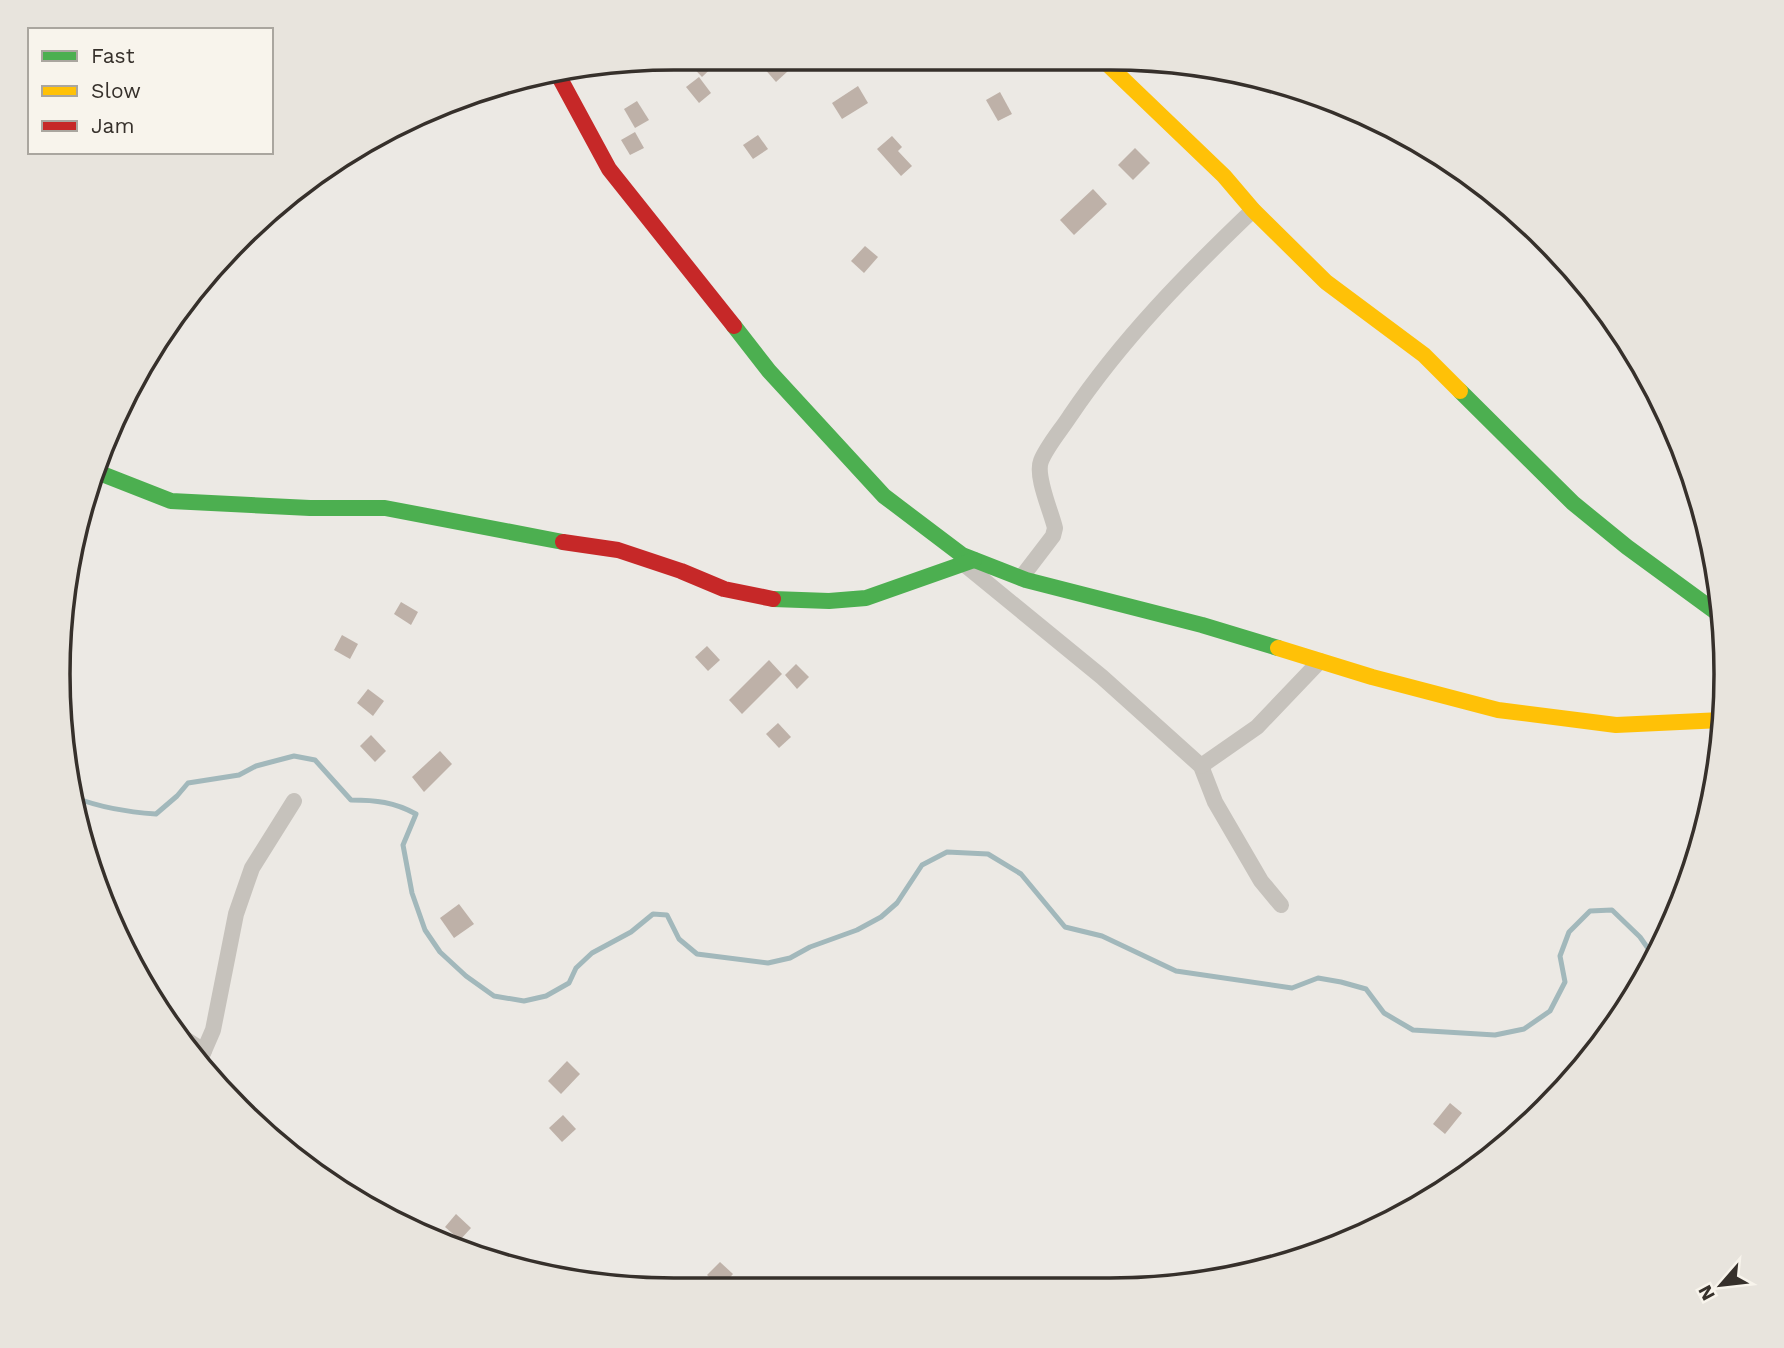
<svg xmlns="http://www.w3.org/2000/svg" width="1784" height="1348" font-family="'Work Sans',sans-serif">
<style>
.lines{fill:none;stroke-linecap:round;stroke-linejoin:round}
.stream{stroke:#a2b8bb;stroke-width:5}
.building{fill:#beb1a8}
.street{stroke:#c6c2bc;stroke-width:16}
.fast{stroke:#4caf50;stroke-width:16}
.slow{stroke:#ffc107;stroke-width:16}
.jam{stroke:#c62828;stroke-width:16}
.rim{fill:none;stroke:#36302b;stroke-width:3.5}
</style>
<rect width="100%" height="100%" fill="#ece9e4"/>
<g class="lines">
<!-- stream -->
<path class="stream" d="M76 798C102 808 127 812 156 814L177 796 188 783 239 775 256 766 294 756 315 760 351 800C376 800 394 802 416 814L403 845 412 893 425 930 440 952 466 976 494 996 524 1001 546 996 569 983 576 968 592 953 631 932 653 914 667 915 679 939 697 954 768 963 790 958 810 947 857 930 881 917 897 903 922 865 947 852 988 854 1021 874 1065 927 1102 936 1176 971 1292 988 1318 978 1341 982 1366 989 1384 1013 1413 1030 1495 1035 1524 1029 1550 1011 1565 982 1560 956 1569 932 1590 911 1612 910 1640 937 1654 957"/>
</g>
<!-- building -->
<g class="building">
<path d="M684 58H722L702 77Z"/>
<path d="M773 58H776L788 71 776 82 763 67Z"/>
<path d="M699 77 711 93 699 103 686 87Z"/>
<path d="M858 86 868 103 842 119 832 103Z"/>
<path d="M1000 92 1012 114 998 121 986 100Z"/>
<path d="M637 101 649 120 635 128 624 109Z"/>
<path d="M635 132 644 148 630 155 621 140Z"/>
<path d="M758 135 768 149 753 159 743 145Z"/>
<path d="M892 136 902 147 898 151 912 166 901 176 877 149Z"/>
<path d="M1135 148 1150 163 1133 180 1118 165Z"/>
<path d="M1093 189 1107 204 1074 235 1060 220Z"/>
<path d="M865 246 878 257 864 273 851 261Z"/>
<path d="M401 602 418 612 411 625 394 614Z"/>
<path d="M342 635 358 644 350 659 334 650Z"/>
<path d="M707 646 720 660 708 671 695 657Z"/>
<path d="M769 660 782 674 742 714 729 700Z"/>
<path d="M796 664 809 677 797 689 785 675Z"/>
<path d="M368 689 384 701 373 716 357 703Z"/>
<path d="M778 723 791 737 779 748 766 734Z"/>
<path d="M371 735 386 751 375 762 360 746Z"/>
<path d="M440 751 452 764 424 792 412 777Z"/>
<path d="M459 904 474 924 454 938 440 918Z"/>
<path d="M567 1061 580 1074 561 1094 548 1081Z"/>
<path d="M1450 1103 1462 1113 1445 1134 1433 1124Z"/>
<path d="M563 1115 576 1129 562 1142 549 1128Z"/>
<path d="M456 1214 471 1228 460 1240 445 1227Z"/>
<path d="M720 1262 733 1274 723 1285H718L707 1275Z"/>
</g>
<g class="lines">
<!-- street -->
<g class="street">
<path d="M964 564 1102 677 1201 766 1215 802 1261 881 1281 905"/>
<path d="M1021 578 1053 536 1055 528C1051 511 1035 476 1041 461 1047 446 1061 430 1070 416 1122 339 1186 274 1253 210"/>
<path d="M1201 766 1257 727 1320 661"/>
<path d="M177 1034 204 1051"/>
<path d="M200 1060 213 1030 236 914 252 868 294 801"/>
</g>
<!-- fast -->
<g class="fast">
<path d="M734 326 769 371 884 496 962 555 1026 580 1202 625 1278 648"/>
<path d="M1460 391 1573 503 1627 547 1720 615"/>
<path d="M97 472 171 501 310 508H385L563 542"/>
<path d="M773 599 829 601 866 598 974 560"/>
</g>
<!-- slow -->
<g class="slow">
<path d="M1102 59 1224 176 1253 210 1326 282 1424 355 1460 391"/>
<path d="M1278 648 1372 677 1498 710 1616 725 1722 720"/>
</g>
<!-- jam -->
<g class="jam">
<path d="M557 73 609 169 734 326"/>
<path d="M563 542 618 550 681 571 724 589 773 599"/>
</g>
</g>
<!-- crop -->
<path d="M0 0H1784V1348H0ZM674 70H1110A604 604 0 0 1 1714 674V674A604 604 0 0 1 1110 1278H674A604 604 0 0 1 70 674V674A604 604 0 0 1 674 70Z" fill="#e8e4dd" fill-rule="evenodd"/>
<path class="rim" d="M674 70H1110A604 604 0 0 1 1714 674V674A604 604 0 0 1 1110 1278H674A604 604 0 0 1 70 674V674A604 604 0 0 1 674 70Z"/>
<!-- legend -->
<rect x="28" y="28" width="245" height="126" fill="#f8f4ec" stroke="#aaa69f" stroke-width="2"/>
<rect x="42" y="51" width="35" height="10" fill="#4caf50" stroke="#aaa69f" stroke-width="2"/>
<text x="91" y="63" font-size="21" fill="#36302b">Fast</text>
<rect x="42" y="86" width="35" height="10" fill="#ffc107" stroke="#aaa69f" stroke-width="2"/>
<text x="91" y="98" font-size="21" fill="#36302b">Slow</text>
<rect x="42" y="121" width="35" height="10" fill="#c62828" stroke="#aaa69f" stroke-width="2"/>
<text x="91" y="133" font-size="21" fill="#36302b">Jam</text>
<!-- north arrow -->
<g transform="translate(1721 1285) rotate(242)" stroke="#f8f4ec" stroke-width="5" paint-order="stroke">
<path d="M0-5L12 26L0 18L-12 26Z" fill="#36302b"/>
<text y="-10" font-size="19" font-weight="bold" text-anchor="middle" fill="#36302b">N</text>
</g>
</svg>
